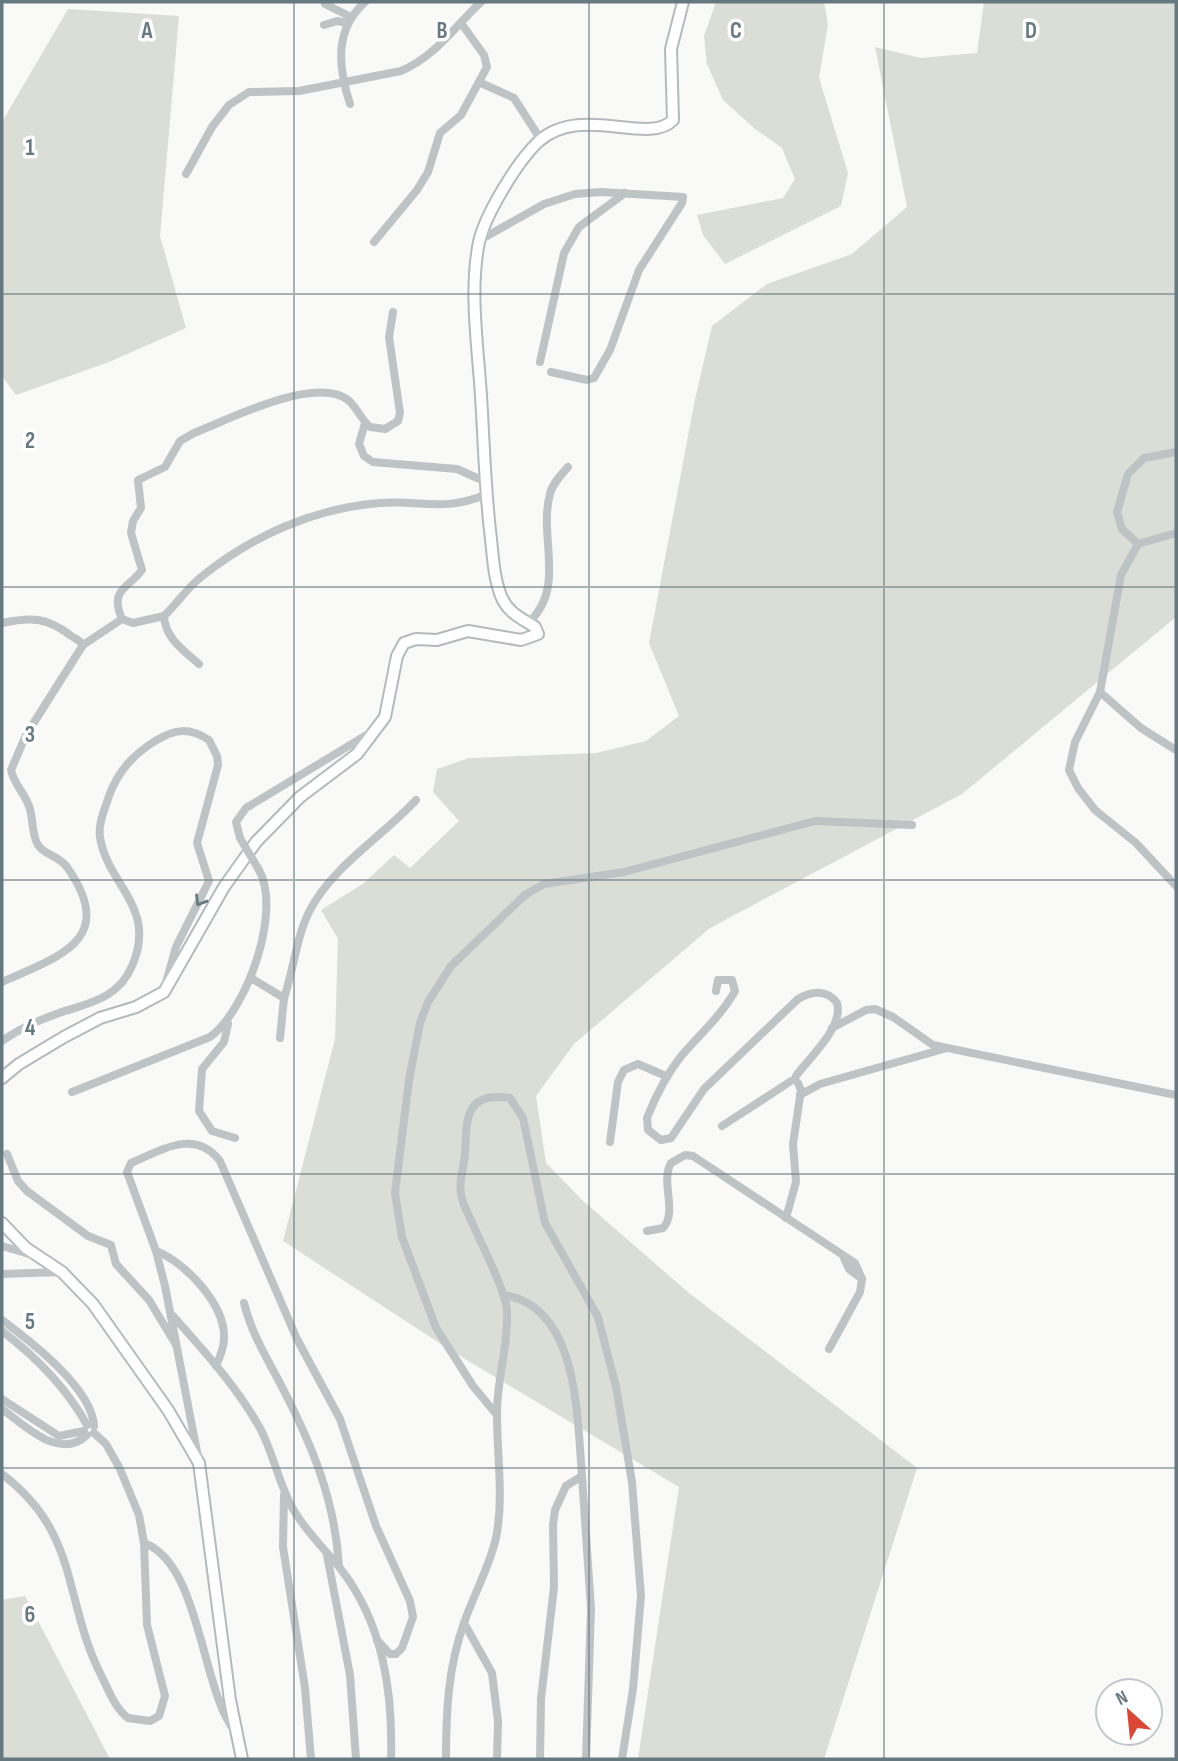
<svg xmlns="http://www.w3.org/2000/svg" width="1178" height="1761" font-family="'Sofia Sans Condensed',sans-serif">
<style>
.green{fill:#daded6}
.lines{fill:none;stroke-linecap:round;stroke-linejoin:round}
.secondary-casing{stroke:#b3babd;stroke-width:14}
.street{stroke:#bec4c6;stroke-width:8}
.secondary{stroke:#fff;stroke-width:10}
.street-bridge{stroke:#bec4c6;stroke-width:8}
.oneway{stroke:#667880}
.grid{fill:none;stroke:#667880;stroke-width:2;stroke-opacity:0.55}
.grid-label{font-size:23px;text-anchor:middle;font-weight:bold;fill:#667880;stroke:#fff;stroke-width:7;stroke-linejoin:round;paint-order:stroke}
</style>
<rect width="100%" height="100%" fill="#f9f9f7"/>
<!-- green -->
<g class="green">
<path d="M716 2H824L828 24 819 78 848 173 841 206 725 264 703 235 697 215 783 198 795 179 782 148 754 128 723 100 707 64 704 36Z"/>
<path d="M984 2H1176V617L962 794 710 928 574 1044 536 1096 546 1163 582 1200 689 1293 917 1468 824 1759H638L679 1487 450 1350 283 1241 335 1039 338 939 321 910 364 883 394 855 410 868 459 821 433 792 437 769 469 758 596 753 646 741 679 716 649 643 695 399 712 326 767 284 852 254 907 207 875 47 921 58 977 53Z"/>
<path d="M68 9 179 16 160 236 186 328 109 362 16 395 2 376V122Z"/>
<path d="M25 1596 110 1759H2V1600Z"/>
</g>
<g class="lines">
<defs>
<g id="secondary">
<path d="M2 1078 19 1064 64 1037 100 1018 136 1007 164 992 224 887 256 842 300 797 357 754 385 717 397 656 404 643 416 639 437 640 468 631 521 640 538 634 535 627C521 618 508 613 501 596 494 578 493 558 491 539 485 491 484 444 481 396 478 347 469 291 479 242 485 215 517 162 538 142 580 103 648 146 673 120L671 49 683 2"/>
<path d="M2 1223 26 1248 62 1272 93 1304 168 1410 199 1463 230 1700 242 1759"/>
</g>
</defs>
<!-- secondary casing -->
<use href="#secondary" class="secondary-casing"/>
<!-- street -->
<g class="street">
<path d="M325 4 351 17"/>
<path d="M324 25 337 21 347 23"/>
<path d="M481 83 514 98 541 140"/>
<path d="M350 104C338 67 334 30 365 2"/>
<path d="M186 174 212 127 229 105 249 92 299 91 401 71C436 56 454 27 481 2"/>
<path d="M480 240 544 204 575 194 601 192 683 197 682 203 639 270 610 350 594 378 587 380 551 372"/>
<path d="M374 242 417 190 428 172 440 133 461 115 487 67 484 55 461 23"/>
<path d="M540 362 564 253 579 227 625 193"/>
<path d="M365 423 359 444 364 456 373 462 457 469 484 481"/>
<path d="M1176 533 1138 544 1121 575 1100 692 1075 742 1069 770 1078 788 1095 810 1136 843 1176 886"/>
<path d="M1138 544 1122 529 1117 512 1128 474 1144 458 1176 452"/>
<path d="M122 619C109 589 128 589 142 570L131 533 133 521 141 508 138 480 165 467 180 441 194 433C230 419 303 381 341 396 355 401 359 418 370 427L385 429 398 421 400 413 389 337 393 312"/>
<path d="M2 623C31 617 46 617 70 635 75 639 80 640 83 645L122 619 133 623 164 616"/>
<path d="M528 623C567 588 538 537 550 494 552 484 561 475 568 467"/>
<path d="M199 664C183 650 165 638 164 616 177 604 186 589 201 577 252 536 314 508 380 503 423 500 442 512 485 495"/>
<path d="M1100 692 1141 728 1176 750"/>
<path d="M240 838 236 822 246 808 370 733"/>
<path d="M251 978 284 998 280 1038"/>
<path d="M2 982C60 956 118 940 67 867 58 855 44 855 38 845 32 836 33 820 30 809 26 794 14 785 11 770L26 735 83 645"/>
<path d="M716 991 718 980H732L735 991C721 1016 700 1034 682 1055 666 1075 656 1095 647 1118L648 1130 661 1140 671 1138 704 1089 798 999C811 991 827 989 837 1003 844 1027 809 1058 796 1076"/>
<path d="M284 998C294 969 296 937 310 910 333 866 383 836 416 800"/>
<path d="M228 1024 224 1042 202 1069 199 1111 212 1131 235 1138"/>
<path d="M832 1028 866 1010 875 1009 893 1017 933 1045 1176 1095"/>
<path d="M2 1041C19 1029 39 1020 59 1013 89 1003 118 999 132 966 158 907 107 885 100 837 98 823 105 809 109 796 118 771 133 755 155 741 175 729 189 727 209 740L217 756 218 765 197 843 209 881 176 947 165 986"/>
<path d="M72 1092 210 1037C247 1010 282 911 259 870"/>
<path d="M800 1095 820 1084 947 1048"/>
<path d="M722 1126 791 1081"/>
<path d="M610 1142 618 1082 624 1070 638 1064 666 1076"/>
<path d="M7 1154 18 1181 27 1191 88 1236 111 1245 116 1264 149 1300 175 1343"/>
<path d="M786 1218 796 1182 793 1144 801 1090 798 1083"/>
<path d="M647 1231 663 1228C678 1212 660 1182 671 1163L685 1155 693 1156 855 1263 862 1279 849 1269 844 1258"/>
<path d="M2 1246 32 1255"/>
<path d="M156 1251C185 1262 226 1305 224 1339 224 1348 220 1357 216 1366"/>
<path d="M2 1274 62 1272"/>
<path d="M503 1295C579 1305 577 1417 582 1476L566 1486 555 1510 553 1525 554 1587 541 1699 540 1759"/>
<path d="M244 1303C252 1335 267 1358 282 1387 312 1445 335 1500 339 1566"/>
<path d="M173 1316C205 1352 238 1388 261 1430 274 1456 279 1484 293 1509 306 1532 324 1548 340 1568 383 1623 393 1691 391 1759"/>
<path d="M2 1320C30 1341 92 1388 94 1426"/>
<path d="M2 1331C36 1357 66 1387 87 1425"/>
<path d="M829 1349 860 1292 862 1279"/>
<path d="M2 1399 59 1436 84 1431"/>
<path d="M2 1409C26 1426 59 1461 87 1435"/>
<path d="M497 1415 473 1386 436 1328 402 1237 395 1193 409 1080 420 1023 428 1002 451 966 525 895 544 884 624 872 815 821 912 825"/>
<path d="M198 1457 165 1286 156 1251 127 1172 131 1163C162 1150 195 1128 220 1161L297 1339 340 1419 376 1526 410 1601 413 1617 402 1648 396 1654H390L377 1640"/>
<path d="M2 1474C81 1534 62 1599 102 1677 109 1691 115 1708 128 1718L150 1721 159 1716 165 1696 147 1625 144 1543 139 1515 120 1469 106 1444 94 1433"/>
<path d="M582 1476 591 1609 586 1759"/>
<path d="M284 1495 283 1547 305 1688 311 1759"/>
<path d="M144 1543C200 1563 201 1687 234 1730"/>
<path d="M327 1555 350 1675 356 1759"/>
<path d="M464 1623 492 1673 498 1721 497 1759"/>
<path d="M446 1759C446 1713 448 1667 464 1623 474 1594 489 1568 496 1538 504 1498 497 1456 497 1416 496 1381 509 1346 507 1310 505 1287 473 1228 463 1202 457 1185 463 1172 465 1155 467 1121 463 1091 510 1098L523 1118 545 1223 598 1317 616 1387 632 1482 641 1596 633 1689 622 1759"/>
</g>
<!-- secondary -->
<use href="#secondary" class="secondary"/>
<!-- street-bridge -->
<path class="street-bridge" d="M240 838 259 870"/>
</g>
<!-- one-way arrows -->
<defs><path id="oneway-chevron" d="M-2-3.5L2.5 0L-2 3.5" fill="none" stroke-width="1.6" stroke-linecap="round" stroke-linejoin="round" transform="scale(1.75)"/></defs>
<use class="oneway" href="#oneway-chevron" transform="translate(200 901) rotate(121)"/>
<!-- grid -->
<path class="grid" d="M294 2V1759M589 2V1759M884 2V1759M2 294H1176M2 587H1176M2 880H1176M2 1174H1176M2 1468H1176"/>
<g class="grid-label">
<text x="147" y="38">A</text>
<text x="442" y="38">B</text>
<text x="736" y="38">C</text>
<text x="1031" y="38">D</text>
<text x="30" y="155">1</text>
<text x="30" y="448">2</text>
<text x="30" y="742">3</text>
<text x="30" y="1035">4</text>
<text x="30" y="1329">5</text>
<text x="30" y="1622">6</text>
</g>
<!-- border -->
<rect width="1178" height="1761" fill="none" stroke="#667880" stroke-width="7"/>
<!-- north arrow -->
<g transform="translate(1129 1712) rotate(333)"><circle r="33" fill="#ffffff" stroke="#c2c9cc" stroke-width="2"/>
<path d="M0-5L12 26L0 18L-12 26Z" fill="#db4635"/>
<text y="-10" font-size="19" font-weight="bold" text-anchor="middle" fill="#667880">N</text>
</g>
</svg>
